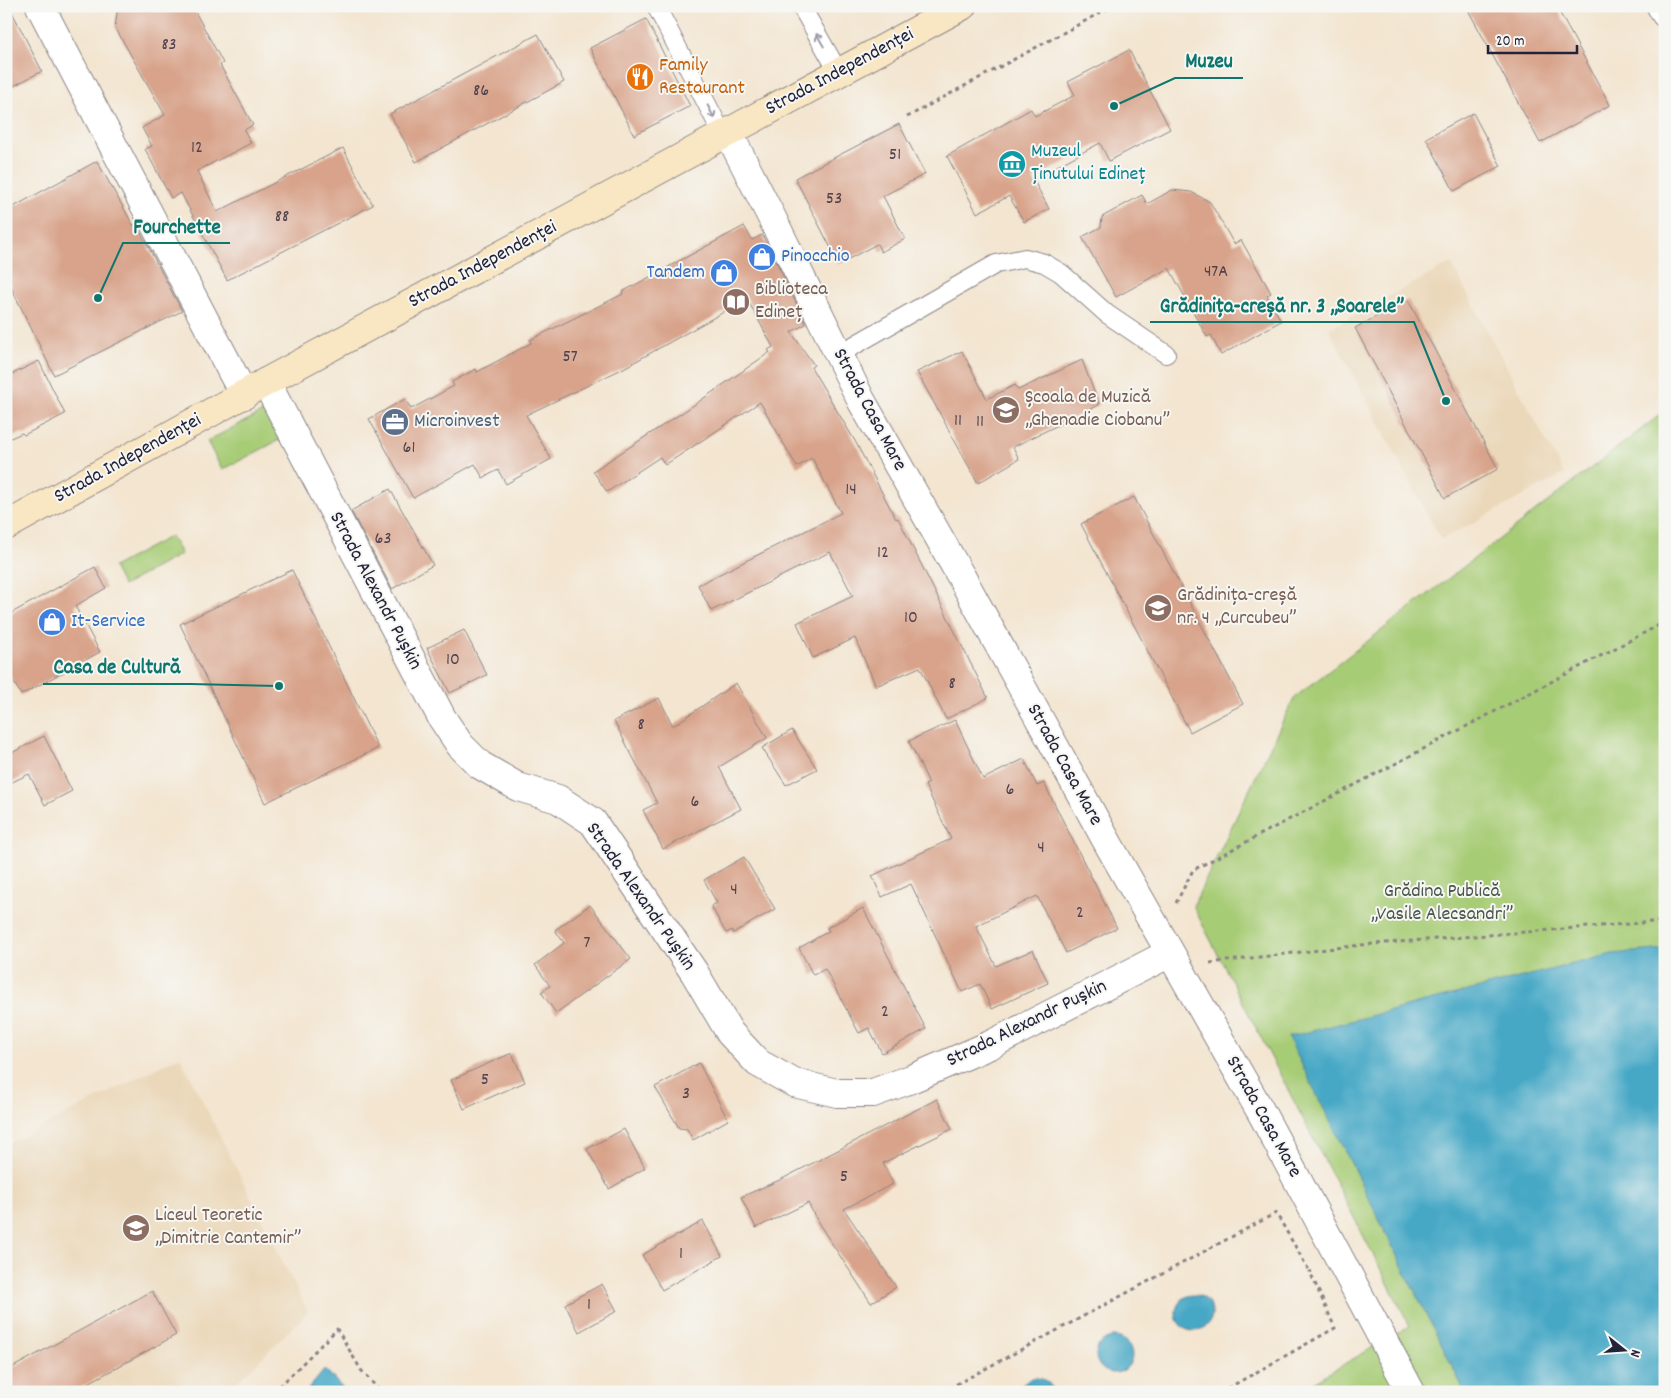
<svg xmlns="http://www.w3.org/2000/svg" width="1671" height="1398" font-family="Dekko,sans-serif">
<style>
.built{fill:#ebd8ba}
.green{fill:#a7cc76;stroke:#647758}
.water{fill:#46a8c6;stroke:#346580}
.building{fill:#d8a38a}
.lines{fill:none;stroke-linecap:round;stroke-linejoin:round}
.lane-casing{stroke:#8a8486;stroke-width:20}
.street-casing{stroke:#8a8486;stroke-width:30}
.secondary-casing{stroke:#8a8486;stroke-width:30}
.path{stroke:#8a8486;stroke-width:3;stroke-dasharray:4 4;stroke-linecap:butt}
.lane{stroke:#fff;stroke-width:18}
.street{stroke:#fff;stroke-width:28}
.secondary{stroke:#f9e7c3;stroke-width:28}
.oneway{stroke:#9c9ca7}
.labels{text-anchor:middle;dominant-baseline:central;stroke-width:4;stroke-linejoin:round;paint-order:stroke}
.number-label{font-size:18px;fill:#50424f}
.food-label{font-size:20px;fill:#c56008;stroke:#f6f6f2;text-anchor:start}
.street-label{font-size:20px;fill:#22223b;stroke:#f6f6f2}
.culture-label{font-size:20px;fill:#0d838f;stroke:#f6f6f2;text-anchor:start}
.shop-label{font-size:20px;fill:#366cbe;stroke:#f6f6f2;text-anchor:start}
.education-label{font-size:20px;fill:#785e54;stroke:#f6f6f2;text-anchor:start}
.service-label{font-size:20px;fill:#4e5e75;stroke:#f6f6f2;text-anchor:start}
.park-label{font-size:20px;fill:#4a554d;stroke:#f6f6f2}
.leader{fill:none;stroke:#0f766e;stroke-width:2}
.callout-dot{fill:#0f766e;stroke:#f6f6f2;stroke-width:2}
.callout-label{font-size:21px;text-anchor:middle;font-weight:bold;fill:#0f766e;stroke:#f6f6f2;stroke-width:4;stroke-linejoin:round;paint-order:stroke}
</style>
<rect width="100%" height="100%" fill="#f6f6f2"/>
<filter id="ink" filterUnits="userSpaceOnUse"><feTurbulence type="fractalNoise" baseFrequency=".02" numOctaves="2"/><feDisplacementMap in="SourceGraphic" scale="10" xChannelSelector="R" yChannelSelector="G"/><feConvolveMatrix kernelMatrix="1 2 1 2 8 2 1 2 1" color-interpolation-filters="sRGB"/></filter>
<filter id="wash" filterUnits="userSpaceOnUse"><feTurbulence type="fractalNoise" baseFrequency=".0096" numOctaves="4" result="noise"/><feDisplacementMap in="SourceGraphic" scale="20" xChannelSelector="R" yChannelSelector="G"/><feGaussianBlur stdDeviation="1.12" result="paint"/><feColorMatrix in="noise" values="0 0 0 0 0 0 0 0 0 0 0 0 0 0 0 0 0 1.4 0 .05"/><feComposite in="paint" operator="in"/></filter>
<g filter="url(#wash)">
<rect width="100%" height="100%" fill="#f3e5d0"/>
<!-- built -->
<g class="built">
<path d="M1451 263 1564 474 1441 540 1329 329Z"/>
<path d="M180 1056 308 1312 227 1392H6V1145Z"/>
</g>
<!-- green -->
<g class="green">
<path d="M267 410 281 439 222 470 207 441Z"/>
<path d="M1665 411V1392H1296L1410 1326 1193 906 1294 698Z"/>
<path d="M171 536 181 554 123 586 113 567Z"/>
</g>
<!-- water -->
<g class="water">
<path d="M1665 949V1392H1465L1288 1037 1612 954Z"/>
<circle cx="1194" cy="1313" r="18"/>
<circle cx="1114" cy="1355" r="18"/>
<path d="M325 1369 346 1392H306Z"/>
<path d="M1031 1378C1042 1377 1050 1381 1054 1392H1019L1022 1385Z"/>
</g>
<g id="blocks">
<!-- building -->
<g class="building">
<path d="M6 6H9L42 71 6 90Z"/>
<path d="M118 6H192L223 63 220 65 253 125 244 130 251 143 197 171 217 212 343 148 373 205 227 280 181 193 171 198 145 149 152 146 142 128 165 115 115 27Z"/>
<path d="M1466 6H1556L1610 105 1540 143Z"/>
<path d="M646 19 690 106 634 135 590 48Z"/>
<path d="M538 34 564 82 416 162 390 114Z"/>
<path d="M1129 50 1170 129 1109 161 1100 143 1033 179 1049 209 1024 222 1009 196 977 213 947 156 1031 109 1035 116 1075 95 1068 82Z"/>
<path d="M1473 113 1501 166 1454 191 1426 138Z"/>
<path d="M899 124 925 174 883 196 905 239 881 252 877 244 839 264 795 178Z"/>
<path d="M97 161 133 225 136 224 182 311 54 375 6 277V211Z"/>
<path d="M1172 190 1191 192 1210 202 1234 244 1241 240 1271 293 1267 295 1281 321 1221 355 1211 335 1207 337 1169 268 1116 297 1082 237 1101 227 1102 217 1142 195 1147 204Z"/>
<path d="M744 226 752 240 762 235 772 253 806 324 791 332 814 365 811 367 855 441 896 519 898 518 988 698 946 719 920 667 876 686 855 638 813 658 797 623 853 596 830 552 711 611 698 585 841 513 812 458 797 467 760 402 665 465 660 457 607 492 593 471 694 405 770 352 768 350 773 347 747 299 622 369 526 415 551 459 506 484 498 470 483 478 475 464 413 498 369 419 405 399 411 409 454 386 452 382 476 369 477 372 531 343 530 340 623 294 622 292Z"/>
<path d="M1408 300 1498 469 1445 498 1355 328Z"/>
<path d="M962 351 987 399 1015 385 1018 390 1082 360 1099 405 1013 447 1019 459 978 483 917 372Z"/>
<path d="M39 361 65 414 24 435 22 433 6 440V377Z"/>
<path d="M390 489 433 565 392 589 351 511Z"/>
<path d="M1134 497 1243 704 1190 732 1081 524Z"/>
<path d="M95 567 106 588 75 606 100 652 21 695 6 668V616Z"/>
<path d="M292 570 378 748 265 803 180 624Z"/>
<path d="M464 630 487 675 450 693 427 648Z"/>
<path d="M736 683 767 738 719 767 741 809 663 849 643 810 657 803 614 721 659 698 673 726Z"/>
<path d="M955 720 983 779 1024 759 1037 786 1044 783 1117 928 1066 953 1037 896 976 926 996 966 1033 950 1048 983 992 1009 980 984 962 992 911 884 882 897 872 876 951 839 925 785 929 783 909 741Z"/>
<path d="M792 730 817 769 786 785 762 748Z"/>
<path d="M44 736 72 791 45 805 29 774 6 785V756Z"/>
<path d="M744 857 775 909 733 933 732 930 726 933 711 906 717 903 704 880Z"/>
<path d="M590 905 631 959 556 1013 541 992 550 986 535 965 564 943 555 930Z"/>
<path d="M863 908 926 1029 882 1053 869 1028 859 1033 825 969 813 975 799 948 829 931 827 928Z"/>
<path d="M512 1053 525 1082 464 1109 451 1080Z"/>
<path d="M699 1063 728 1120 693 1140 687 1129 679 1128 655 1087Z"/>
<path d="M937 1099 952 1129 883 1163 893 1184 844 1209 896 1287 871 1303 819 1224 808 1203 756 1228 741 1197 782 1179Z"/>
<path d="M624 1129 645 1168 609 1189 587 1149Z"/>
<path d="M703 1221 722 1256 662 1290 642 1255Z"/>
<path d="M602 1284 617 1311 579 1332 565 1304Z"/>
<path d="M152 1291 176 1335 72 1392H6V1371Z"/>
</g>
</g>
</g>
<g filter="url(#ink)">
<use href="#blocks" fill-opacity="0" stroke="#8a8486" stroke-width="1"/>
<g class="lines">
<defs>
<g id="lane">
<path d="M656 6 723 135"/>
<path d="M801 6 839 73"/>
<path d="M839 354 996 264 1025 258 1044 263 1061 273 1107 314 1166 354"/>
</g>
<g id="street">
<path d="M40 6 244 395"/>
<path d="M1661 6 1665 13"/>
<path d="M728 132 772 218 861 400 962 578 1110 847 1261 1112 1411 1392"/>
<path d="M266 382 442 718 460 745 480 765 518 787 558 799 593 822 694 972 730 1033 758 1063 794 1083 837 1093H873L911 1079 990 1045 1170 953"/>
</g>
<path id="secondary" d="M6 526 266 382 962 6"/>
</defs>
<!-- lane casing -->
<use href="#lane" class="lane-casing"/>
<!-- street casing -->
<use href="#street" class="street-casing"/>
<!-- secondary casing -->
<use href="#secondary" class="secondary-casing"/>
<!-- path -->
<g class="path">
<path d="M907 117 1113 6"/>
<path d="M1176 903 1193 870 1665 622"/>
<path d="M1210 963 1361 945 1665 921"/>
<path d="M274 1392 337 1329 361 1370 381 1392"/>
<path d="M942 1392 1276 1213 1310 1272"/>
<path d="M1221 1392 1335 1328 1310 1272 1312 1271"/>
</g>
<!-- lane -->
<use href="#lane" class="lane"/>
<!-- street -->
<use href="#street" class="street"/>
<!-- secondary -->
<use href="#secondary" class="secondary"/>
</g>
<!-- one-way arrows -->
<defs><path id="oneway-shaft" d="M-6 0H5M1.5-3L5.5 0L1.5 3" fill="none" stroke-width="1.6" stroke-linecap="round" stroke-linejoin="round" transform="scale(1.25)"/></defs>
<g class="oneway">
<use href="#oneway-shaft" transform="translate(820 40) rotate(-120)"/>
<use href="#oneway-shaft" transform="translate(711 112) rotate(63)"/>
</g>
</g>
<!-- icons -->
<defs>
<symbol id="restaurant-disc" viewBox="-11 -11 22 22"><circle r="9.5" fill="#e8710a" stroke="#f6f6f2"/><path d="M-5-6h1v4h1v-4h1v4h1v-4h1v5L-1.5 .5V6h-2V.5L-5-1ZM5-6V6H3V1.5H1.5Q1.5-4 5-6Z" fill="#fff"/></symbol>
<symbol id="museum-disc" viewBox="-11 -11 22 22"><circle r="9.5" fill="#0f9aa8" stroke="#f6f6f2"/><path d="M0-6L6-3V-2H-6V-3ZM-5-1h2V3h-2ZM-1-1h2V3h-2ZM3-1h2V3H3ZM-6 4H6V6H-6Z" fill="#fff"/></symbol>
<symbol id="shop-disc" viewBox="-11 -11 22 22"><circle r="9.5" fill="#3f7fe0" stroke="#f6f6f2"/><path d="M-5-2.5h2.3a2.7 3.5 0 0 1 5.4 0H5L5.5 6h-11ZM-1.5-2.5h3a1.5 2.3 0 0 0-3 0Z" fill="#fff"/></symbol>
<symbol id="library-disc" viewBox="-11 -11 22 22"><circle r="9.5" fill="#8d6e63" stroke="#f6f6f2"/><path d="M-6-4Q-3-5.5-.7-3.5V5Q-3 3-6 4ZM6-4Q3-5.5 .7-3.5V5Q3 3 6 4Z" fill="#fff"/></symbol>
<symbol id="school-disc" viewBox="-11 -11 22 22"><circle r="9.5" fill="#8d6e63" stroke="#f6f6f2"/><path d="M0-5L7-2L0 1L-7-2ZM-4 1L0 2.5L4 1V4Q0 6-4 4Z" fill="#fff"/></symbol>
<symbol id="office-disc" viewBox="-11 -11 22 22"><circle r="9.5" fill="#5c6f8a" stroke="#f6f6f2"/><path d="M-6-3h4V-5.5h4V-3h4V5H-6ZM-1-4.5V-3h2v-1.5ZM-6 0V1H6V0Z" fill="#fff"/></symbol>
</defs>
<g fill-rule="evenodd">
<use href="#restaurant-disc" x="624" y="61" width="32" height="32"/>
<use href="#museum-disc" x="996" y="148" width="32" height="32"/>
<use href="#shop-disc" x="746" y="241" width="32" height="32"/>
<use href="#shop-disc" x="708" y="257" width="32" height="32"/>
<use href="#library-disc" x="720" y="286" width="32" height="32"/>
<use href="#school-disc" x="990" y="394" width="32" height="32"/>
<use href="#office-disc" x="379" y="406" width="32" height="32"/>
<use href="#school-disc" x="1142" y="592" width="32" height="32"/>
<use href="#shop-disc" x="36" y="606" width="32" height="32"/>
<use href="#school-disc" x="120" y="1212" width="32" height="32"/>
</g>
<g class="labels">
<!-- number labels -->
<g class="number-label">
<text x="169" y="45">83</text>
<text x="481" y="91">86</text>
<text x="197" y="148">12</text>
<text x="895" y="155">51</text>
<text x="834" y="199">53</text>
<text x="282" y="217">88</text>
<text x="1216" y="272">47A</text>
<text x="570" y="357">57</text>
<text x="958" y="421">11</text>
<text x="980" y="422">11</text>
<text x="409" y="448">61</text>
<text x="851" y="490">14</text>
<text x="383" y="539">63</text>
<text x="883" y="553">12</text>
<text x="911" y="618">10</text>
<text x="453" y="660">10</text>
<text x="952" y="684">8</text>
<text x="641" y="725">8</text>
<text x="1010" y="790">6</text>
<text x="695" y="802">6</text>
<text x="1041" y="848">4</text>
<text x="734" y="890">4</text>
<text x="1080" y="913">2</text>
<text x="587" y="943">7</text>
<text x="885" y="1012">2</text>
<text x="485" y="1080">5</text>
<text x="686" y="1094">3</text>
<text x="844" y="1177">5</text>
<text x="681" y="1254">1</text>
<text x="589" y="1305">1</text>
</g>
<!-- food labels -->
<g class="food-label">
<text x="659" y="66">Family<tspan x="659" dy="23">Restaurant</tspan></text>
</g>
<!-- street labels -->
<g class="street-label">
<text transform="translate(840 72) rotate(-28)">Strada Independenței</text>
<text transform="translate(483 265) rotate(-28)">Strada Independenței</text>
<text transform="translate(869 410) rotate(62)">Strada Casa Mare</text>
<text transform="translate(128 459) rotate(-29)">Strada Independenței</text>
<text transform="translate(375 591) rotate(62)">Strada Alexandr Pușkin</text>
<text transform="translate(1064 765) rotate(61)">Strada Casa Mare</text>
<text transform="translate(640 897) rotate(55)">Strada Alexandr Pușkin</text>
<text transform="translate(1027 1024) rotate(-26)">Strada Alexandr Pușkin</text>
<text transform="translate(1263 1117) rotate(61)">Strada Casa Mare</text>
</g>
<!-- culture labels -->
<g class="culture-label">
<text x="1031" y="152">Muzeul<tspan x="1031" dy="23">Ținutului Edineț</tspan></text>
</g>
<!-- shop labels -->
<g class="shop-label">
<text x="781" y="257">Pinocchio</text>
<text x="705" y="273" text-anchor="end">Tandem</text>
<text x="71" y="622">It-Service</text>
</g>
<!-- education labels -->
<g class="education-label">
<text x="755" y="290">Biblioteca<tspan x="755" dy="23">Edineț</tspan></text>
<text x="1025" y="398">Școala de Muzică<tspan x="1025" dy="23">„Ghenadie Ciobanu”</tspan></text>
<text x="1177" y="596">Grădinița-creșă<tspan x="1177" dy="23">nr. 4 „Curcubeu”</tspan></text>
<text x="155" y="1216">Liceul Teoretic<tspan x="155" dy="23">„Dimitrie Cantemir”</tspan></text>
</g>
<!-- service labels -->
<g class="service-label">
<text x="414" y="422">Microinvest</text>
</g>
<!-- park labels -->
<g class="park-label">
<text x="1442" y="892">Grădina Publică<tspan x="1442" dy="23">„Vasile Alecsandri”</tspan></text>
</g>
</g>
<!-- callouts -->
<path class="leader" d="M1114 106L1175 78H1243M98 298L123 243H230M1446 401L1414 322H1150M279 686L190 684H43"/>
<g class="callout-dot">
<circle cx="1114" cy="106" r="5"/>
<circle cx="98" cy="298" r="5"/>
<circle cx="1446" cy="401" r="5"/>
<circle cx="279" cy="686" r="5"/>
</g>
<g class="callout-label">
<text x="1209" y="67">Muzeu</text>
<text x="177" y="233">Fourchette</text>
<text x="1282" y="312">Grădinița-creșă nr. 3 „Soarele”</text>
<text x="117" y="673">Casa de Cultură</text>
</g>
<!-- margin -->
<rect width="1671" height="1398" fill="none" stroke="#f6f6f2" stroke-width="25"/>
<!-- north arrow -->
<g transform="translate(1624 1350) rotate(107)" stroke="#f6f6f2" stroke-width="4" paint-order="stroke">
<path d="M0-4L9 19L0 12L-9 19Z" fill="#22223b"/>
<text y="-8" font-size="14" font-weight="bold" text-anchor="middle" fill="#22223b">N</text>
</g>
<!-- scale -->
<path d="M1488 45v8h89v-8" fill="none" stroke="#22223b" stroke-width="2.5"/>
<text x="1496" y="45" font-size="15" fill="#22223b" stroke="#f6f6f2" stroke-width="4" paint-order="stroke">20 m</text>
</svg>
